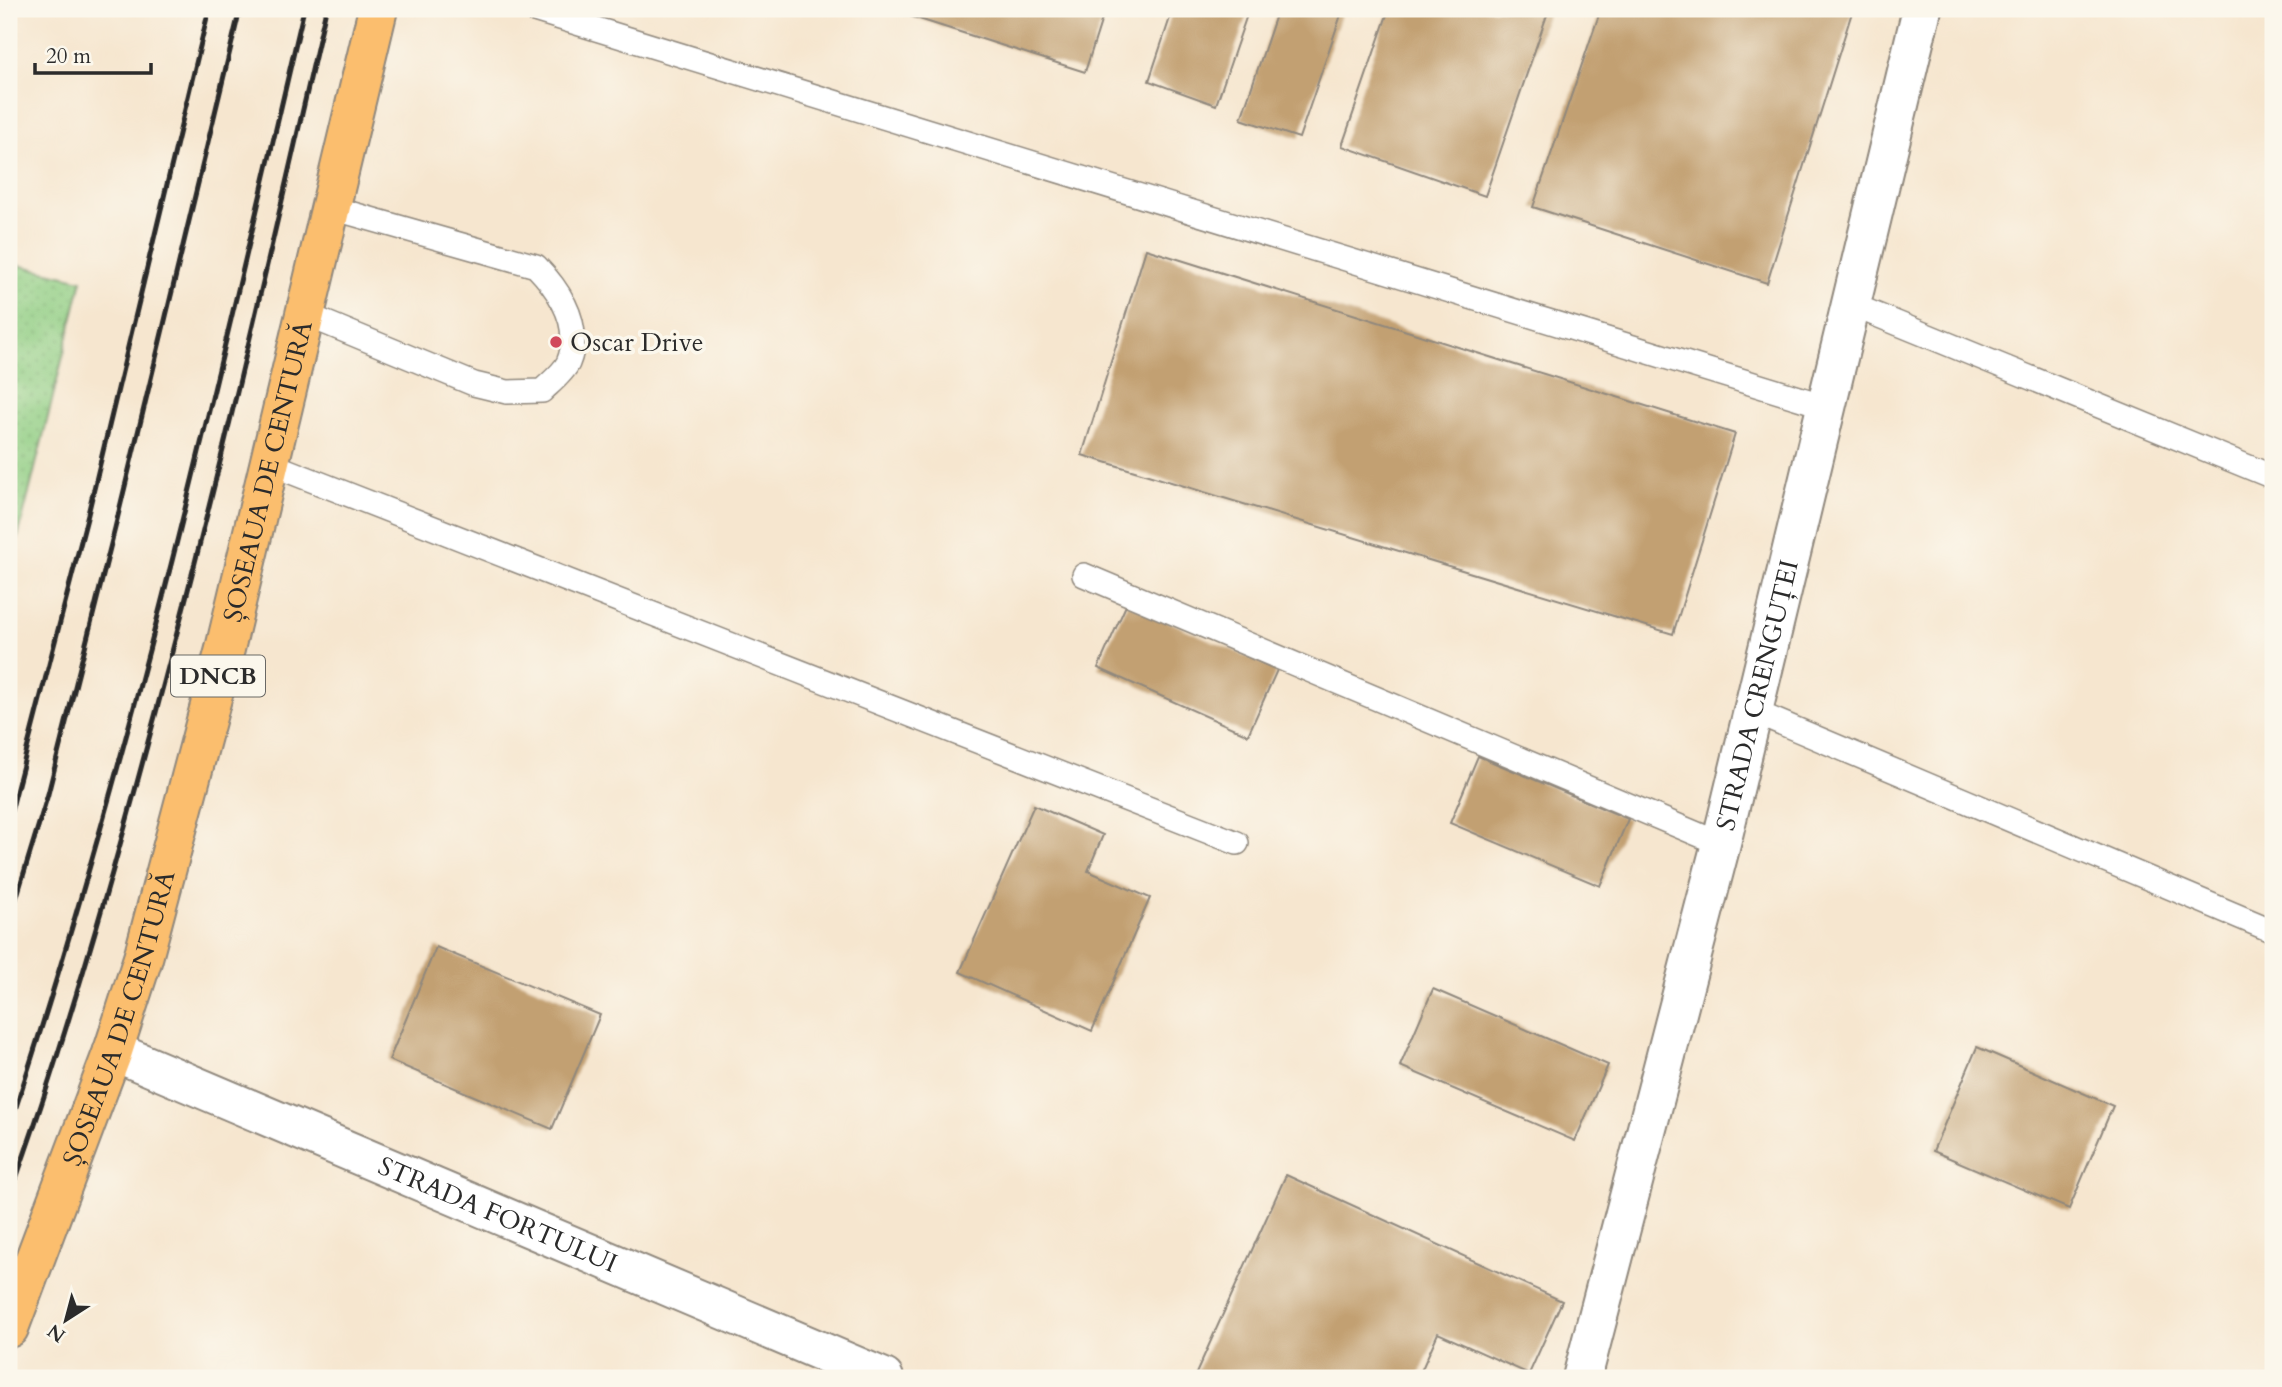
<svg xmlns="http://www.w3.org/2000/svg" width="2282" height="1387" font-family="Cardo,serif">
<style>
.grass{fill:url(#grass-dots);stroke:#5e7c58;stroke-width:2}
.building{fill:#c2a072}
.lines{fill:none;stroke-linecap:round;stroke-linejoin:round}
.lane-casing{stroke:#90887d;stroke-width:26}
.street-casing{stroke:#90887d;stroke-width:42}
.primary-casing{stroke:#90887d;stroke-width:42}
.lane{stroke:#fff;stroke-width:23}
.street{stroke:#fff;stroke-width:38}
.primary{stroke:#fbbe6e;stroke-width:38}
.rail{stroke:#2b2b2b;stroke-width:5}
.poi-dot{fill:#d1495b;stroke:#fbf7ec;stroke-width:2.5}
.labels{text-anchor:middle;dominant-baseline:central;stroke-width:7;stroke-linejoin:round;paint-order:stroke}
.shield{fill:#fbf7ec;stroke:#696865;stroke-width:2}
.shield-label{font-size:24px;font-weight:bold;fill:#2b2b2b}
.poi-label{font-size:26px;fill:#2b2b2b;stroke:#fbf7ec;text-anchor:start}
.street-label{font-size:26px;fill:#2b2b2b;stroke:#fbf7ec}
</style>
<defs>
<pattern id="grass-dots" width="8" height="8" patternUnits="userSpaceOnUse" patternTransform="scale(1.75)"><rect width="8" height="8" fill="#91ce84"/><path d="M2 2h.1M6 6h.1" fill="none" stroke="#7db172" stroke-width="1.8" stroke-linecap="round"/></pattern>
</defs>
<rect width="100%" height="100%" fill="#fbf7ec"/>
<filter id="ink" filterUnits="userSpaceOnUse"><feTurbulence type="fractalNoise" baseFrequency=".0143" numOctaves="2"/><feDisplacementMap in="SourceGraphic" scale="14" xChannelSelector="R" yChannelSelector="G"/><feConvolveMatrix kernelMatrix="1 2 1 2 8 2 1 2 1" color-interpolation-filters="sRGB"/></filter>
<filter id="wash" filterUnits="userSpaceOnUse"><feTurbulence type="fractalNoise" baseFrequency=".00686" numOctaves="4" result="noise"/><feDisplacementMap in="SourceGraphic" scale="28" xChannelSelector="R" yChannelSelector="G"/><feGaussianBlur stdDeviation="1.57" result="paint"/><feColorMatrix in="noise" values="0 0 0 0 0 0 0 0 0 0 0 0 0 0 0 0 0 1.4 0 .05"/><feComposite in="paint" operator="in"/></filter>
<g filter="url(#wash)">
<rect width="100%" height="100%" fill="#f6e6cf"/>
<!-- grass -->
<path class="grass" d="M9 263 82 280 9 573Z"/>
<g id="blocks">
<!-- building -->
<g class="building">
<path d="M888 9H1105L1085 72Z"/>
<path d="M1173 9H1249L1216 105 1149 81Z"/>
<path d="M1278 9H1343L1299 138 1241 119Z"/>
<path d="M1389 9H1549L1485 196 1342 146Z"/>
<path d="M1601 9H1853L1767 283 1533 207Z"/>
<path d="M1146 249 1735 434 1673 634 1082 455Z"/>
<path d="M1127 603 1277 670 1248 735 1098 668Z"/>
<path d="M1478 756 1628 819 1600 886 1450 823Z"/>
<path d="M1034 805 1103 835 1088 871 1150 898 1092 1031 960 972Z"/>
<path d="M436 947 600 1015 552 1129 389 1060Z"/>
<path d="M1433 989 1608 1065 1575 1141 1400 1066Z"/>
<path d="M1977 1047 2113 1106 2069 1209 1933 1151Z"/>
<path d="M1286 1175 1562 1301 1529 1374 1438 1333 1418 1378H1194Z"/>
</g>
</g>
</g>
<g filter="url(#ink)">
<use href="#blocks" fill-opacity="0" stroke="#90887d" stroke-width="2"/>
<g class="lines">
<defs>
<g id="lane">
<path d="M531 9 1825 406"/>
<path d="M1850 304 2273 477"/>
<path d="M307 315 474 384 507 392 542 391C549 384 563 373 568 363 583 327 561 292 536 266L332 208"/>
<path d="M268 463 1237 843"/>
<path d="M1084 575 1721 844"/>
<path d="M1753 711 2273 931"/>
</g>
<g id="street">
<path id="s1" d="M113 1051 884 1378"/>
<path id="s2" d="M1582 1378 1721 844 1922 9"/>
</g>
<g id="primary">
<path id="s3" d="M9 1328 113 1051 143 958 225 649 378 9"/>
</g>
</defs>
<!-- lane casing -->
<use href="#lane" class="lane-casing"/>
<!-- street casing -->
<use href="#street" class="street-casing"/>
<!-- primary casing -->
<use href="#primary" class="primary-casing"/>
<!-- lane -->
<use href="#lane" class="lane"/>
<!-- street -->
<use href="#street" class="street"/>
<!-- primary -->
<use href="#primary" class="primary"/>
<!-- rail -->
<g class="rail">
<path d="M9 819 88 514 209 9"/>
<path d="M9 922 48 794 115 528 240 9"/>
<path d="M9 1128C131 761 216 385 304 9"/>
<path d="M9 1198C63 1049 107 896 148 742 214 499 270 254 326 9"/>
</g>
</g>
</g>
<!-- markers -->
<circle class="poi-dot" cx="556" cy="342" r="7"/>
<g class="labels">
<!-- shield labels -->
<rect class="shield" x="171" y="655.5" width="94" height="41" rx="5"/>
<g class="shield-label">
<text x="218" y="676">DNCB</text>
</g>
<!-- poi labels -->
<g class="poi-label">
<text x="570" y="342">Oscar Drive</text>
</g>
<!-- street labels -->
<g class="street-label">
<text stroke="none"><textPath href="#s3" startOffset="896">ȘOSEAUA DE CENTURĂ</textPath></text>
<text stroke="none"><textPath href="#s2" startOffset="705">STRADA CRENGUȚEI</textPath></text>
<text stroke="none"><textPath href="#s3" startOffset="329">ȘOSEAUA DE CENTURĂ</textPath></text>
<text stroke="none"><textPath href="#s1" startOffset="418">STRADA FORTULUI</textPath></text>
</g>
</g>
<!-- margin -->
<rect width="2282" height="1387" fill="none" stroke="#fbf7ec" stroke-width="35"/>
<!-- north arrow -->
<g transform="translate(66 1320) rotate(216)" stroke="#fbf7ec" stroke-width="5" paint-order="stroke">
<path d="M0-5L12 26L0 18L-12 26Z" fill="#2b2b2b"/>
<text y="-10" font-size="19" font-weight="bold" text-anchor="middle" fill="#2b2b2b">N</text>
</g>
<!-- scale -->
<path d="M35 63v10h116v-10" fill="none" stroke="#2b2b2b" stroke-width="3.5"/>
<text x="46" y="63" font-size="21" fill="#2b2b2b" stroke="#fbf7ec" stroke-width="5" paint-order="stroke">20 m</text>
</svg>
